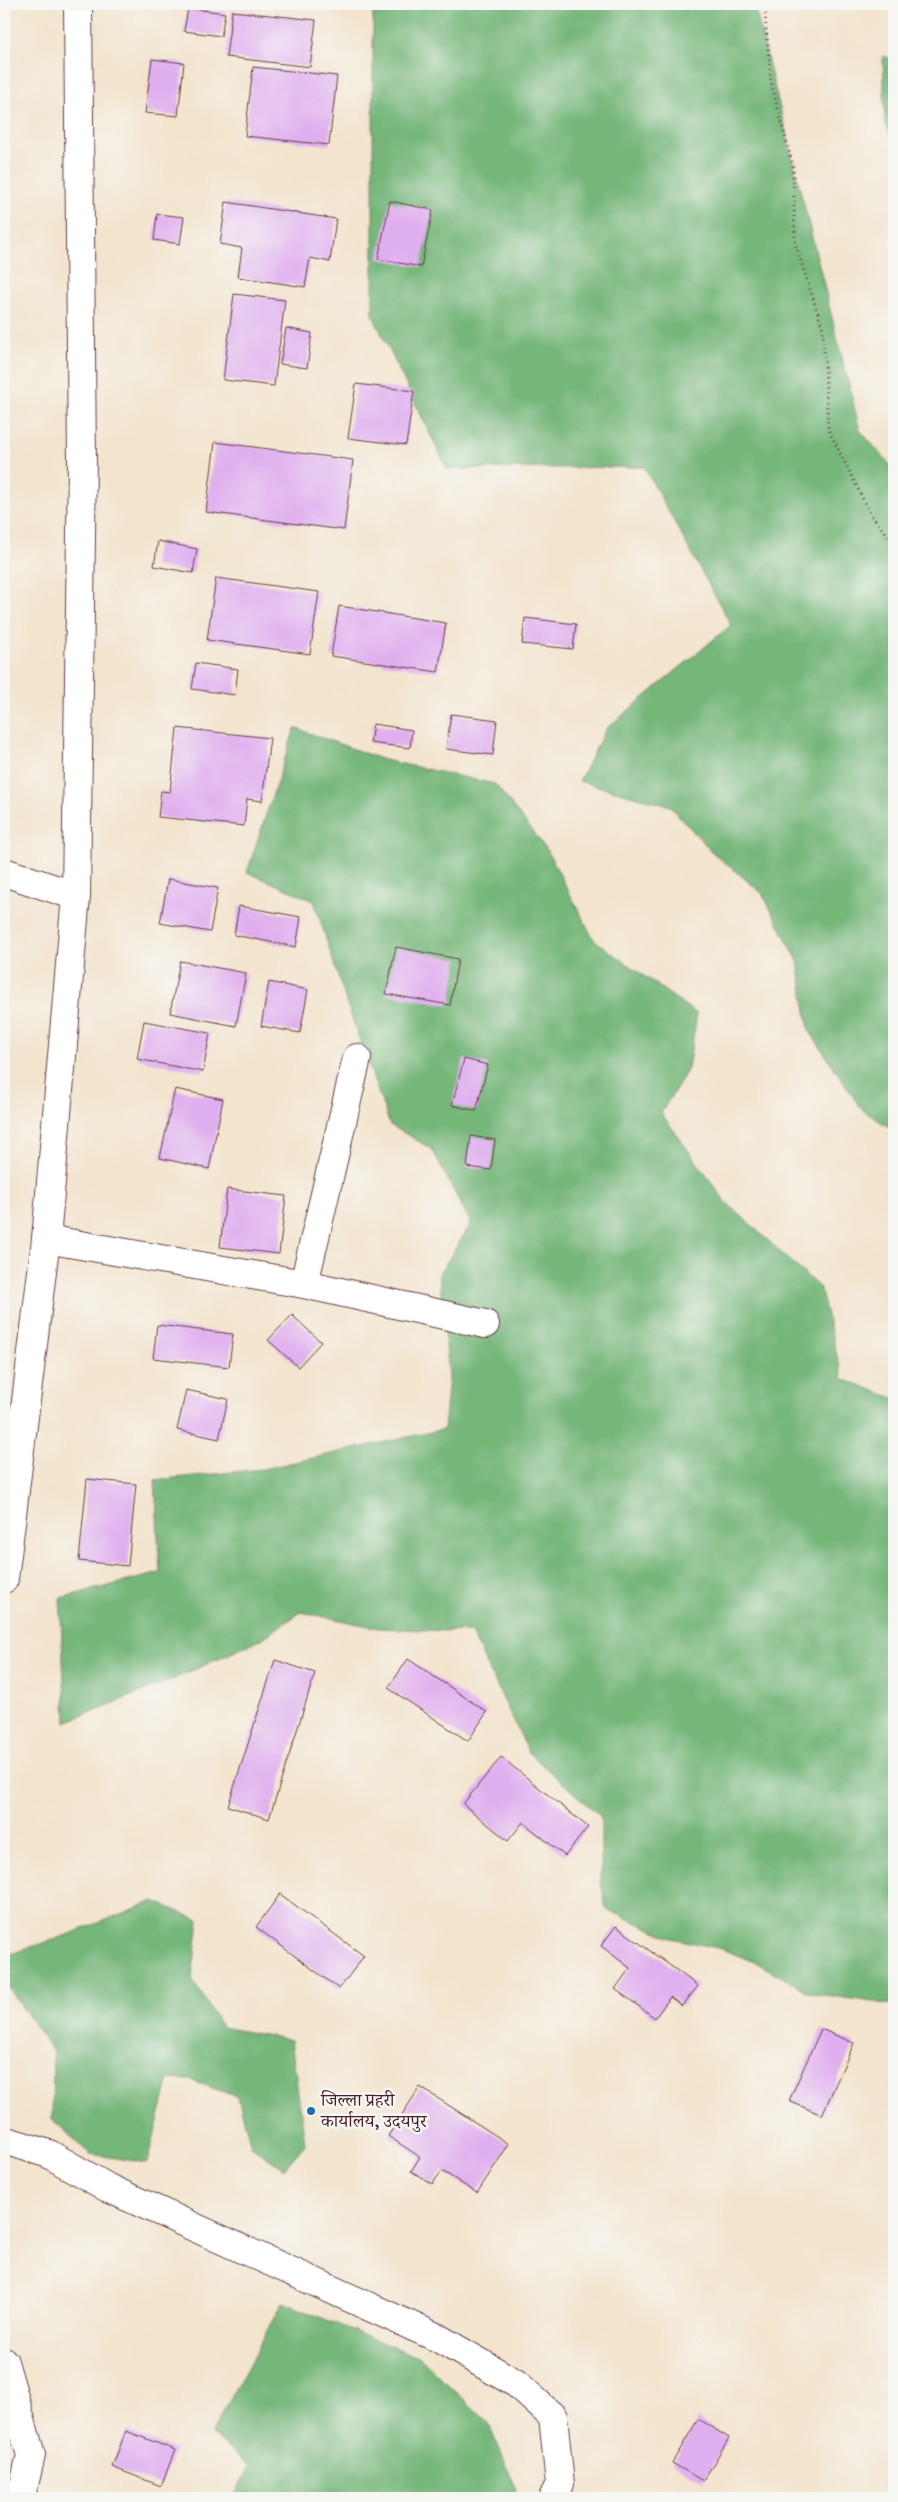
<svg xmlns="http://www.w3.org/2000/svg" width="898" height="2502" font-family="'IM FELL DW Pica','Noto Serif Devanagari',serif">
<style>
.forest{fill:#74b679;stroke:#5f6a52}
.building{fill:#e0afef}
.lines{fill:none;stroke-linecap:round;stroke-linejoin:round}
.minor-casing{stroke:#633d43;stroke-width:30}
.secondary-casing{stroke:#633d43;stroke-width:30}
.path{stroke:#633d43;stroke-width:3;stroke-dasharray:1 4;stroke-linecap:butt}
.minor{stroke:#fff;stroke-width:28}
.secondary{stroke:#fff;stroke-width:28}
.poi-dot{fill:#1f6fb2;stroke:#f6f6f2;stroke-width:2}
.labels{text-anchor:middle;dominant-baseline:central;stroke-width:5;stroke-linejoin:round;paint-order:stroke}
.poi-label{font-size:18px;fill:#4a1f2b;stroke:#f6f6f2;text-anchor:start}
</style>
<rect width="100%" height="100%" fill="#f6f6f2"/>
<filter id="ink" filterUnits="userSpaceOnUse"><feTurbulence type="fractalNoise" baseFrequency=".02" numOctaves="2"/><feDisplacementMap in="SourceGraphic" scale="10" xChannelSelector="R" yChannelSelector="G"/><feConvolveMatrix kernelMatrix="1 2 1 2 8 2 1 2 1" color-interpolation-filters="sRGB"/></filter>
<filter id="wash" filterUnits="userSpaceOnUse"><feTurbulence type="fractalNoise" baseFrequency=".0096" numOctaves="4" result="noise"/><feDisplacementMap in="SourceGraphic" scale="20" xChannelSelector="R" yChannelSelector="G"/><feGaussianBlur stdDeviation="1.12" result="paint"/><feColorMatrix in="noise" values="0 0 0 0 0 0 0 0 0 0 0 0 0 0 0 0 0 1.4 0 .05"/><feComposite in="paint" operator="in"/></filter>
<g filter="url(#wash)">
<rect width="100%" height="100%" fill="#f3e4cd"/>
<!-- forest -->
<g class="forest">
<path d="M371 4H754L860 430 894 470V1130L862 1110 809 1030 798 961 762 893 711 851 670 806 579 781 606 729 731 625 644 467 447 469 373 316V9Z"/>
<path d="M883 56 894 60V145L885 122Z"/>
<path d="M295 728 384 760 495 784 547 850 594 940 697 1014 688 1069 661 1113 725 1201 820 1288 843 1379 894 1398V2005L810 1993 759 1964 722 1949 671 1938 606 1909 601 1882V1817L529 1753 471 1632 378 1628 301 1612 260 1640 174 1679 66 1722 60 1598 160 1573 155 1480 263 1469 444 1429 449 1377 439 1274 471 1224 432 1149 390 1125 349 1010 314 901 247 872Z"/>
<path d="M154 1901 199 1920 192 1979 222 2027 291 2040 305 2144 284 2169 251 2146 238 2097 190 2080 169 2079 147 2163 90 2154 52 2119 53 2051 4 1981V1956L67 1935Z"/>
<path d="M283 2302 420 2358 488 2422 517 2490 515 2498H233L250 2466 211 2434Z"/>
</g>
<g id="blocks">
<!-- building -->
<g class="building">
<path d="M188 8 225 13 221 36 184 31Z"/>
<path d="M232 11 316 20 310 67 226 57Z"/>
<path d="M152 59 184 63 178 116 145 113Z"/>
<path d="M253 67 337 76 329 145 245 136Z"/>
<path d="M390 201 433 210 421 267 378 259Z"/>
<path d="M226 202 336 219 330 262 310 258 305 287 238 277 242 248 220 244Z"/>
<path d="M157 214 184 217 180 244 154 240Z"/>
<path d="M234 294 285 300 274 386 223 380Z"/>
<path d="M286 328 312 333 307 368 280 364Z"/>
<path d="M356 384 414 391 406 445 348 438Z"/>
<path d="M215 442 353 460 344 530 206 512Z"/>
<path d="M158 541 197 549 193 573 154 566Z"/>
<path d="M216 578 319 592 310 654 207 640Z"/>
<path d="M339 606 446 623 438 672 331 656Z"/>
<path d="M525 618 576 624 573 649 522 644Z"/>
<path d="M196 663 238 669 235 695 192 689Z"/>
<path d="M451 714 497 720 493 755 446 749Z"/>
<path d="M373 724 412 730 410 748 370 743Z"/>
<path d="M177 728 270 738 262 801 247 799 244 826 158 817 161 791 170 792Z"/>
<path d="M168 879 218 888 210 932 160 923Z"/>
<path d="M239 906 301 917 296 947 234 935Z"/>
<path d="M396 947 458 959 450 1005 386 994Z"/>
<path d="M180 961 246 973 236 1026 170 1013Z"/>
<path d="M269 982 308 990 300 1033 261 1026Z"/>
<path d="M144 1021 210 1033 203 1072 137 1059Z"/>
<path d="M464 1059 488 1065 476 1111 452 1105Z"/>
<path d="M175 1089 223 1099 209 1169 160 1158Z"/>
<path d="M471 1136 495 1140 491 1170 467 1167Z"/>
<path d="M227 1189 286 1196 279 1254 220 1247Z"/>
<path d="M292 1315 321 1342 298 1367 268 1340Z"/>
<path d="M157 1325 233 1334 229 1367 153 1358Z"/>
<path d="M186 1390 228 1399 219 1439 177 1430Z"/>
<path d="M87 1479 136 1484 128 1566 79 1561Z"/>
<path d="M408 1659 487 1712 468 1741 388 1688Z"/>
<path d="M275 1660 315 1673 269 1819 228 1806Z"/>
<path d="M501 1757 588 1827 565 1856 523 1822 508 1841 463 1804Z"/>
<path d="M280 1894 364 1956 339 1989 256 1927Z"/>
<path d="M616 1926 698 1986 682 2006 670 1997 655 2018 615 1989 630 1968 601 1946Z"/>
<path d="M821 2029 854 2043 822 2115 789 2101Z"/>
<path d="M420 2087 509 2144 477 2193 442 2171 432 2184 411 2171 420 2157 388 2136Z"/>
<path d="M698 2419 729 2438 703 2481 672 2463Z"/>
<path d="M126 2431 175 2450 161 2486 112 2467Z"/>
</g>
</g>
</g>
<g filter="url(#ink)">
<use href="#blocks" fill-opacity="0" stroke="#633d43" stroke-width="1"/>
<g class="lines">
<defs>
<g id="minor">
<path d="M4 872 76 896"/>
<path d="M46 1239 304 1284 485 1324"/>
<path d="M304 1284 357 1058"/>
<path d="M4 2140 49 2154 108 2188 438 2338 517 2384 553 2417 560 2484 553 2498"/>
</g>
<g id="secondary">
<path d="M4 1579 46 1239 76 896 82 463 78 4"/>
<path d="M4 2362 31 2455 21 2498"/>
</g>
</defs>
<!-- minor casing -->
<use href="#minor" class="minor-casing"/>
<!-- secondary casing -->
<use href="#secondary" class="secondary-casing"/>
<!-- path -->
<path class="path" d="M764 4 771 82 793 166 795 243 823 329 828 429 871 515 894 544"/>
<!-- minor -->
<use href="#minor" class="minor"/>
<!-- secondary -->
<use href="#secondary" class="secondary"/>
</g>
</g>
<!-- markers -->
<circle class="poi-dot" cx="311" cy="2111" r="5"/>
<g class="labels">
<!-- poi labels -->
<g class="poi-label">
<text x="321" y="2101">जिल्ला प्रहरी<tspan x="321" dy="21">कार्यालय, उदयपुर</tspan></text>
</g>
</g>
<!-- margin -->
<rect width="898" height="2502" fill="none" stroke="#f6f6f2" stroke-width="20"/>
</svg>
